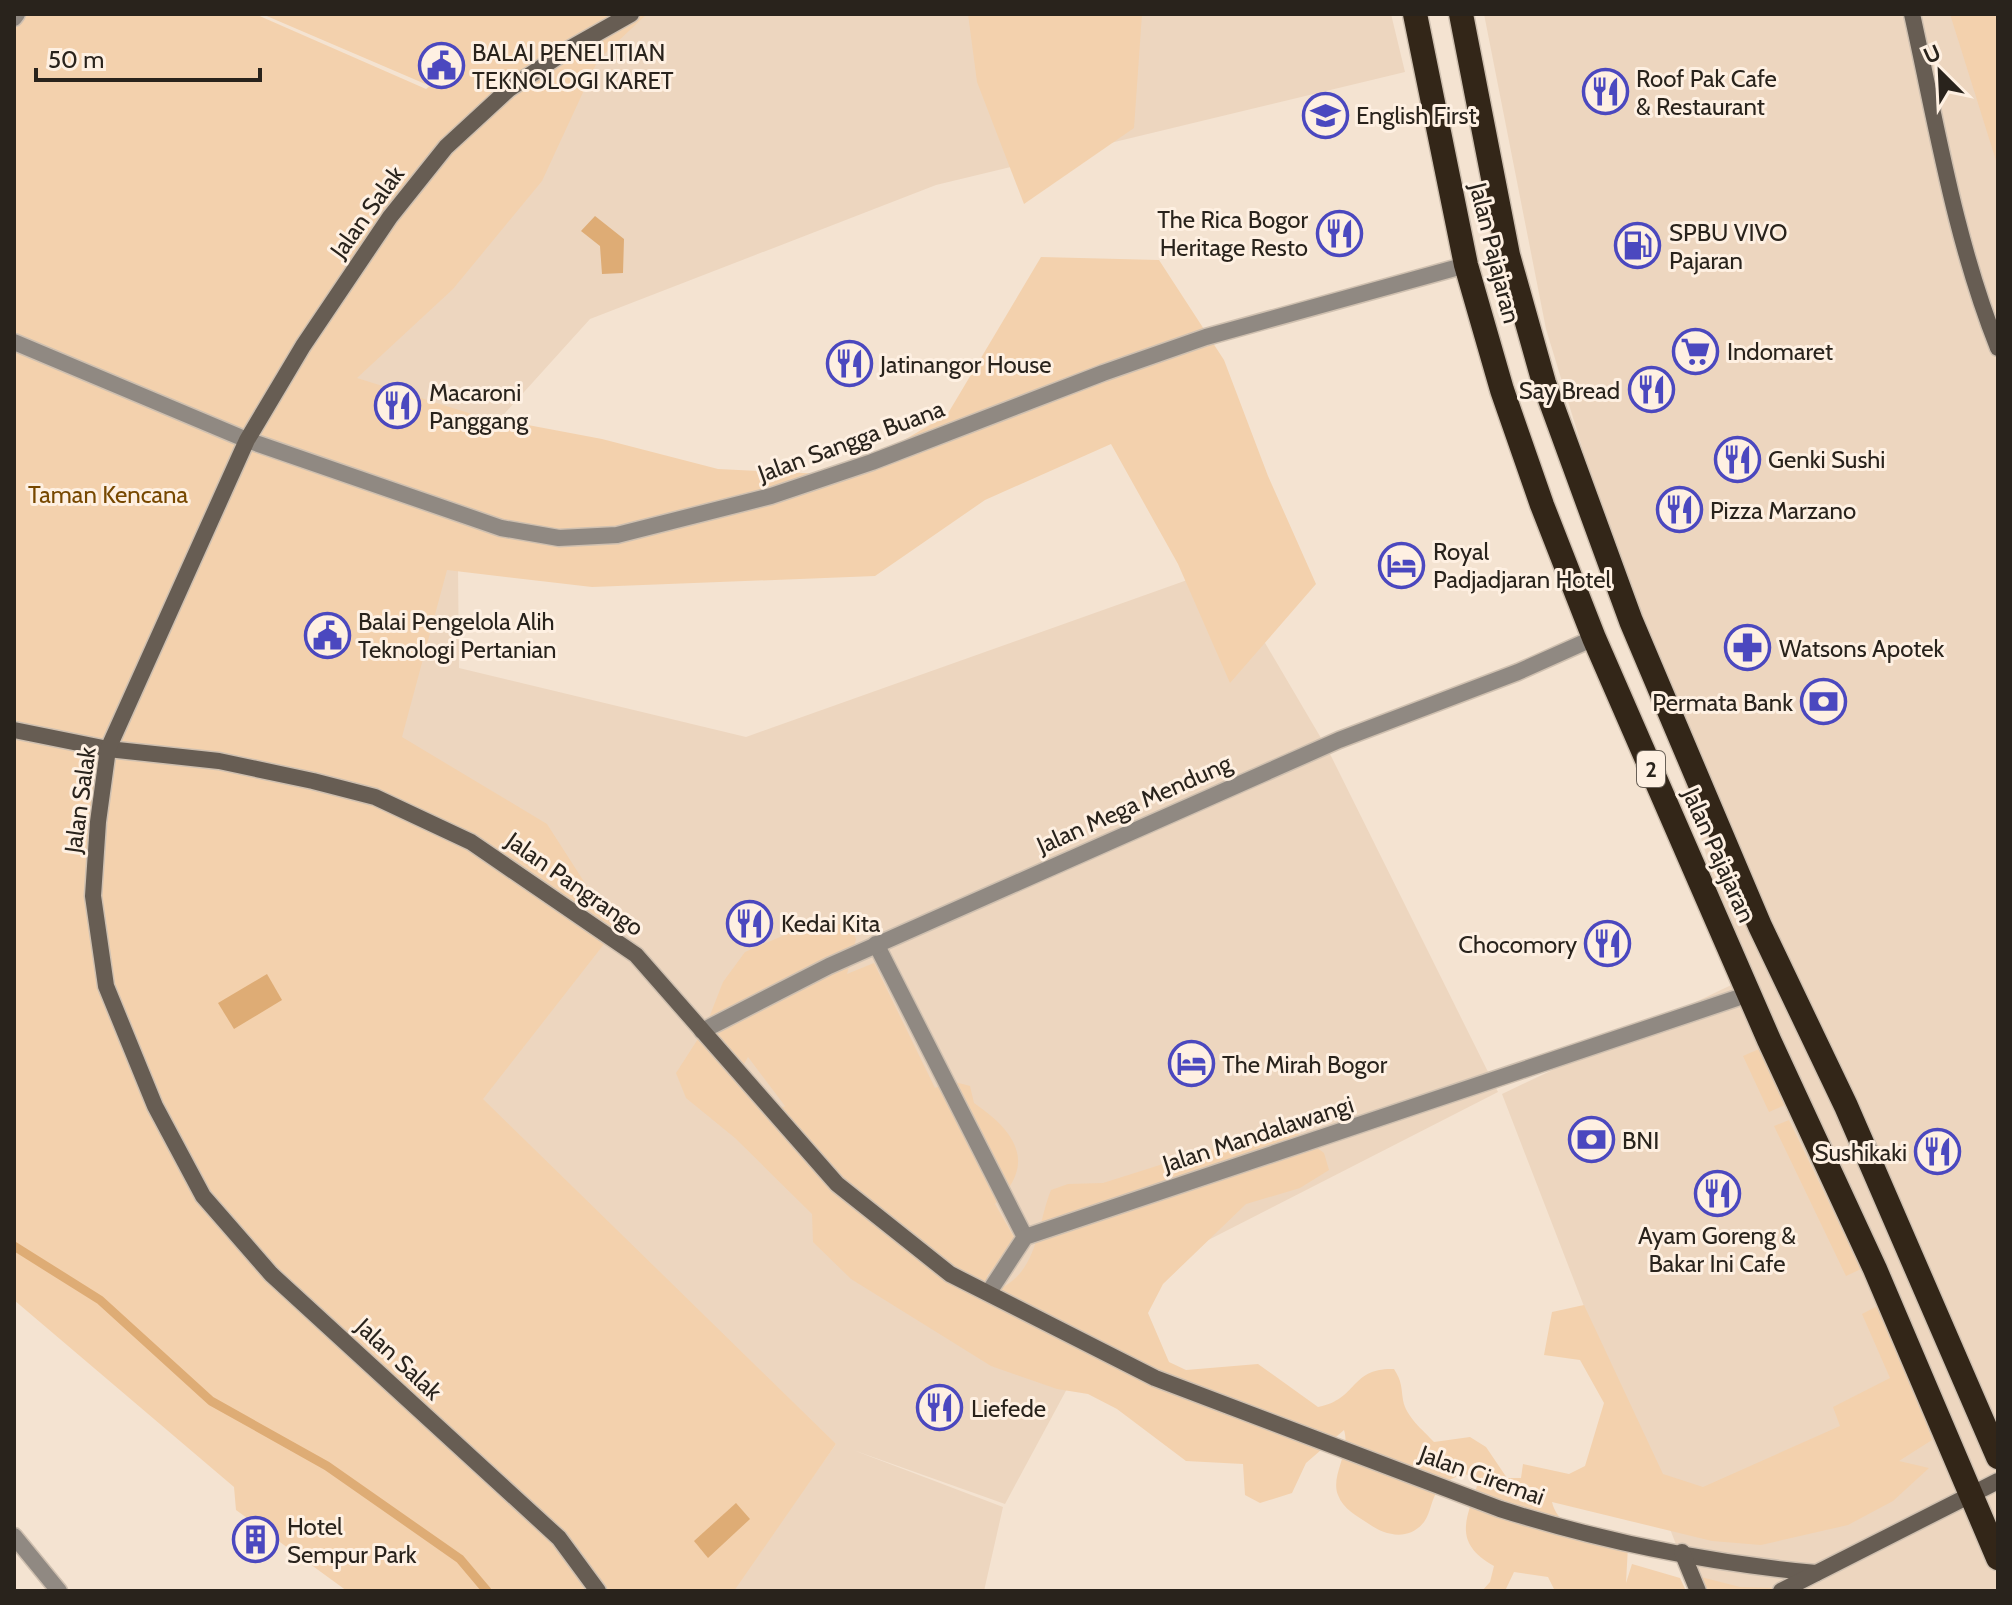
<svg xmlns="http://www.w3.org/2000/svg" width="2012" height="1605" font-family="Cabin,sans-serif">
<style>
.built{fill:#edd6bf}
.green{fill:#f3d1ad;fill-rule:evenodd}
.water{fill:#deac75}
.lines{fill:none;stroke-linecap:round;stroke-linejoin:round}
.stream{stroke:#deac75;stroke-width:9}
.street-casing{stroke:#cfc0b0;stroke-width:19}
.secondary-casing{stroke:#cfc0b0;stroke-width:19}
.highway-casing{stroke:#cfc0b0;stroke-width:27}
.street{stroke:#908982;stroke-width:16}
.secondary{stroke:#675d53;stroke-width:16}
.highway{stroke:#332618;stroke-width:24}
.labels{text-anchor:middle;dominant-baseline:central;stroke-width:6;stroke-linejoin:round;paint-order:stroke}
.shield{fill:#fef0e2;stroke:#696057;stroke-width:2}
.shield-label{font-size:22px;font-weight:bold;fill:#29231c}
.poi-label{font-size:24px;fill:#29231c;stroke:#fef0e2;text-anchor:start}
.street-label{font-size:24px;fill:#29231c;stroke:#fef0e2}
.park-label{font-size:24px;fill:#774800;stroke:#fef0e2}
</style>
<rect width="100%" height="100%" fill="#f4e3d1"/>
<!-- built -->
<g class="built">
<path d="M642 14H1391L1405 72 936 185 590 319 457 466 459 668 746 737 1221 568 1328 750 1498 1092 1124 1283 1005 1504 853 1450 1003 1507 984 1591H728L743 1575 836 1444 825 1439 422 1061 430 829 251 447 453 155Z"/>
<path d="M1484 14H1998V1591H1694L1502 1094 1744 979 1546 329Z"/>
</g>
<!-- green -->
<g class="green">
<path d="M14 14H255L426 89 430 86 262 14H647L598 60 542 181 453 289 357 378 475 415 602 439 718 469 844 475 947 415 1041 257 1159 260 1224 360 1268 476 1316 584 1230 683 1178 564 1111 444 985 500 875 576 592 587 447 570 402 737 547 824 615 930 483 1099 836 1444 734 1591H347L236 1510 234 1487 14 1300Z"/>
<path d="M968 14H1142L1134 128 1024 204 977 82Z"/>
<path d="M1950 14H1998V167Z"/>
<path d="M848 923 856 939 847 974 874 963 935 1088 951 1081 970 1086 974 1103C1015 1131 1038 1163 995 1204L1015 1239 987 1276 991 1292C1039 1277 1036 1227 1051 1190L1068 1184 1103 1183 1286 1125 1324 1153 1329 1170 1300 1188 1246 1204 1163 1284 1148 1313 1169 1362 1186 1370 1258 1364 1318 1407C1359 1399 1349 1368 1394 1369 1402 1382 1401 1386 1403 1400 1406 1417 1423 1430 1434 1442L1470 1437 1486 1447 1507 1478H1521L1523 1464 1569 1474 1585 1466 1604 1403 1580 1360 1544 1355 1552 1312 1584 1305 1663 1474 1703 1487 1840 1426 1833 1407 1890 1378 1862 1314 1887 1301 1932 1440 1899 1461 1929 1468 1893 1501 1848 1525 1761 1545 1712 1541 1552 1502C1559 1533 1602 1537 1628 1546L1626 1583 1632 1564 1680 1578 1686 1591H1555L1548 1577 1514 1572 1505 1591H1482L1490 1582 1494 1566C1451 1542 1467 1518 1479 1480L1465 1474C1455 1477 1446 1480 1439 1489 1431 1498 1431 1513 1424 1522 1409 1541 1386 1536 1369 1524 1357 1516 1343 1509 1338 1495 1330 1476 1351 1452 1344 1430L1306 1463 1292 1493 1260 1503 1245 1495 1243 1464 1186 1461 1117 1409 1088 1394 1057 1389 991 1366 851 1279 813 1242 812 1214 735 1138 686 1098 676 1073 705 1028 723 982 745 952 794 931ZM748 1057 785 1106 784 1107C759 1103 745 1102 738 1075Z"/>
<path d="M1759 1049 1785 1105 1769 1112 1743 1056Z"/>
<path d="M1789 1120 1861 1269 1846 1276 1774 1126Z"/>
<path d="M1701 1577 1740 1587 1777 1588 1771 1591H1706Z"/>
</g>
<!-- water -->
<g class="water">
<path d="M595 216 624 239 623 273 602 274 600 246 581 231Z"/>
<path d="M267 974 282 1000 234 1029 218 1003Z"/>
<path d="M736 1503 750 1519 708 1558 694 1541Z"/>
</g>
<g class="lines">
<!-- stream -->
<path class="stream" d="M14 1246 100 1300 211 1401 327 1466 460 1559 487 1591"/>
<defs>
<g id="street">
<path d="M14 18 17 14"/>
<path d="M14 342 247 440 501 528 559 538 617 535 771 496 872 462 1103 373 1206 337 1466 265"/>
<path d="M876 944 1025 1237"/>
<path d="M702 1031 829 966 1339 740 1518 672 1594 638"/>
<path d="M989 1292 1025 1237 1749 994"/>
<path d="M14 1536 59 1591"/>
</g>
<g id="secondary">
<path d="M1912 14C1937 127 1955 240 1998 348"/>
<path d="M14 730 108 749 219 761 313 781 375 797 471 842 636 955 837 1184 950 1274 1155 1378 1500 1509C1601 1541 1710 1563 1816 1573"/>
<path d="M1682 1552 1698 1591"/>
<path d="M598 1591 559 1538 271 1274 203 1196 155 1106 106 986 93 896 98 822 108 749 247 440 303 346 390 217 446 147 509 89 569 49 631 14"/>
<path d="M1781 1591 1998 1481"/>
</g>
<g id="highway">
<path d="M1415 14 1466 265 1502 390 1542 505 1594 638 1769 1040 1875 1269 1998 1558"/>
<path d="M1461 14 1508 255 1544 383 1631 621 1760 926 1846 1106 1998 1457"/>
</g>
</defs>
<!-- street casing -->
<use href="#street" class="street-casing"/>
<!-- secondary casing -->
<use href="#secondary" class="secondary-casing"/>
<!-- highway casing -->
<use href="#highway" class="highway-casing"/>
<!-- street -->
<use href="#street" class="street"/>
<!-- secondary -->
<use href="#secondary" class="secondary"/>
<!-- highway -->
<use href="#highway" class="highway"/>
</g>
<!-- icons -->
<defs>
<symbol id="civic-ring" viewBox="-11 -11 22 22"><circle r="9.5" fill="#fef0e2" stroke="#4b48bf" stroke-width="1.5"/><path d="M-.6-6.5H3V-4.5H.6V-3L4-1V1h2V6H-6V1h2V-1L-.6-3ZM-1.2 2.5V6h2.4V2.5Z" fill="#4b48bf"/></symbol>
<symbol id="restaurant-ring" viewBox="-11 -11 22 22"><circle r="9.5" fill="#fef0e2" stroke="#4b48bf" stroke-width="1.5"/><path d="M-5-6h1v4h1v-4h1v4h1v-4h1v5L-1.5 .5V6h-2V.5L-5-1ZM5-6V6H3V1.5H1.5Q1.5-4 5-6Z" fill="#4b48bf"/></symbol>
<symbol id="school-ring" viewBox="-11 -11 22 22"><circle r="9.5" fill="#fef0e2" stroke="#4b48bf" stroke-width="1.5"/><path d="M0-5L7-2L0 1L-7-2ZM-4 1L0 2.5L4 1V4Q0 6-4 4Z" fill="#4b48bf"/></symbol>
<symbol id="fuel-ring" viewBox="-11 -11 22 22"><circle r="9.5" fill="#fef0e2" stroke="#4b48bf" stroke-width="1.5"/><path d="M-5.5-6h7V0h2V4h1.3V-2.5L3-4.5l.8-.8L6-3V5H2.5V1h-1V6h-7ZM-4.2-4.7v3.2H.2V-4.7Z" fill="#4b48bf"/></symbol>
<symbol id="supermarket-ring" viewBox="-11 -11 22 22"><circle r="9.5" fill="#fef0e2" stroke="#4b48bf" stroke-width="1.5"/><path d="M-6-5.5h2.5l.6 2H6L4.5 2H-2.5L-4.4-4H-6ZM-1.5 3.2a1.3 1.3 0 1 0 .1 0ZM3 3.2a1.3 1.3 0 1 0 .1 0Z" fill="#4b48bf"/></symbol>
<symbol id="hotel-ring" viewBox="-11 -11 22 22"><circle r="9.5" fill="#fef0e2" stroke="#4b48bf" stroke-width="1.5"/><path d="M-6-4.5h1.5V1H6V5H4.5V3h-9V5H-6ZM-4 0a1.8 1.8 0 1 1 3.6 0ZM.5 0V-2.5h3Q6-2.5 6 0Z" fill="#4b48bf"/></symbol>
<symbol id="pharmacy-ring" viewBox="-11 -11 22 22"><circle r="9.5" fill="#fef0e2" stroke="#4b48bf" stroke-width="1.5"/><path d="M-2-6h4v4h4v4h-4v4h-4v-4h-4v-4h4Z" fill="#4b48bf"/></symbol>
<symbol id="bank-ring" viewBox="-11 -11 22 22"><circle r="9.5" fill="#fef0e2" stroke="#4b48bf" stroke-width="1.5"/><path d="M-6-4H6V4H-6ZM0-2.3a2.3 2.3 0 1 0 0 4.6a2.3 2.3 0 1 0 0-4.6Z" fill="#4b48bf"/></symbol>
<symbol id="building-ring" viewBox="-11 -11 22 22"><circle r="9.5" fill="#fef0e2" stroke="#4b48bf" stroke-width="1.5"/><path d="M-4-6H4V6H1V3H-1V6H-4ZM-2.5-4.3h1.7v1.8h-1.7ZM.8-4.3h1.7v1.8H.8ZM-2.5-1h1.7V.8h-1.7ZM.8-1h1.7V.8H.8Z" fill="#4b48bf"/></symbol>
</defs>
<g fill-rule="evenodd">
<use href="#civic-ring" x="416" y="40" width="51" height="51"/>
<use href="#restaurant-ring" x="1580" y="66" width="51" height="51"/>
<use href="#school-ring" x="1300" y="90" width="51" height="51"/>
<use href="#restaurant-ring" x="1314" y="208" width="51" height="51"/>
<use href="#fuel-ring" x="1612" y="220" width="51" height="51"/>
<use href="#supermarket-ring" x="1670" y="326" width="51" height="51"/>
<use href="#restaurant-ring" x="824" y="338" width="51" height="51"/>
<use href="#restaurant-ring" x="1626" y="364" width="51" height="51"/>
<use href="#restaurant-ring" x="372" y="380" width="51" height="51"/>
<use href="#restaurant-ring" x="1712" y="434" width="51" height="51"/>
<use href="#restaurant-ring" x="1654" y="484" width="51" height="51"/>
<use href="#hotel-ring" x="1376" y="540" width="51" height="51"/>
<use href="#civic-ring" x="302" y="610" width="51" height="51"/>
<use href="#pharmacy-ring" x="1722" y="622" width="51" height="51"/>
<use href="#bank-ring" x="1798" y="676" width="51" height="51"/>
<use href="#restaurant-ring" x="724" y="898" width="51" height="51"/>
<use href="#restaurant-ring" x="1582" y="918" width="51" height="51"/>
<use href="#hotel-ring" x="1166" y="1038" width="51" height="51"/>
<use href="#bank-ring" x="1566" y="1114" width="51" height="51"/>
<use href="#restaurant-ring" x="1912" y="1126" width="51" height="51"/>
<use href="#restaurant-ring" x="1692" y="1168" width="51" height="51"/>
<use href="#restaurant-ring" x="914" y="1382" width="51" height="51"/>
<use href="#building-ring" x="230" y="1514" width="51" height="51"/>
</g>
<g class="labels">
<!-- shield labels -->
<rect class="shield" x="1637" y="751" width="28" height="36" rx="6"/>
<g class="shield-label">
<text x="1651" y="769">2</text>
</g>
<!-- poi labels -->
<g class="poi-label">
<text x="472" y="52">BALAI PENELITIAN<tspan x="472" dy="28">TEKNOLOGI KARET</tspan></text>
<text x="1636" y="78">Roof Pak Cafe<tspan x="1636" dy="28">&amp; Restaurant</tspan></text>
<text x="1356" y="115">English First</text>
<text x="1308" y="219" text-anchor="end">The Rica Bogor<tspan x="1308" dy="28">Heritage Resto</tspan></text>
<text x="1669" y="232">SPBU VIVO<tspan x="1669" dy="28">Pajaran</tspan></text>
<text x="1727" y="351">Indomaret</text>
<text x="880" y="364">Jatinangor House</text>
<text x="1620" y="390" text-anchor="end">Say Bread</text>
<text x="429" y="392">Macaroni<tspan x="429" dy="28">Panggang</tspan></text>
<text x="1768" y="459">Genki Sushi</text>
<text x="1710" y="510">Pizza Marzano</text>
<text x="1433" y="551">Royal<tspan x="1433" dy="28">Padjadjaran Hotel</tspan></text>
<text x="358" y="621">Balai Pengelola Alih<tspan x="358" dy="28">Teknologi Pertanian</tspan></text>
<text x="1779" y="648">Watsons Apotek</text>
<text x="1793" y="702" text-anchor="end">Permata Bank</text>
<text x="781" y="923">Kedai Kita</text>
<text x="1577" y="944" text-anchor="end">Chocomory</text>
<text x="1222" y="1064">The Mirah Bogor</text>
<text x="1622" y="1140">BNI</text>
<text x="1907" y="1152" text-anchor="end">Sushikaki</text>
<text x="1717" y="1235" text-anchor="middle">Ayam Goreng &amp;<tspan x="1717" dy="28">Bakar Ini Cafe</tspan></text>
<text x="971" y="1408">Liefede</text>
<text x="287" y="1526">Hotel<tspan x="287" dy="28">Sempur Park</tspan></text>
</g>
<!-- street labels -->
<g class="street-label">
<text transform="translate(367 212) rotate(-54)">Jalan Salak</text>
<text transform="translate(1495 253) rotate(76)">Jalan Pajajaran</text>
<text transform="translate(851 441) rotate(-20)">Jalan Sangga Buana</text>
<text transform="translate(80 800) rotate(-82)">Jalan Salak</text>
<text transform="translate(1134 804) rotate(-24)">Jalan Mega Mendung</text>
<text transform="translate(1719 855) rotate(66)">Jalan Pajajaran</text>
<text transform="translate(575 884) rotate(35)">Jalan Pangrango</text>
<text transform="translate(1258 1134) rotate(-18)">Jalan Mandalawangi</text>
<text transform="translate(399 1359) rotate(43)">Jalan Salak</text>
<text transform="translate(1482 1475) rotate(20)">Jalan Ciremai</text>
</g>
<!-- park labels -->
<g class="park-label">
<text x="108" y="494">Taman Kencana</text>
</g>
</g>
<!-- border -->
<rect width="2012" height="1605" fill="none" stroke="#29231c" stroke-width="32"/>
<!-- north arrow -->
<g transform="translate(1940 72) rotate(336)" stroke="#fef0e2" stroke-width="6" paint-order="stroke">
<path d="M0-6L14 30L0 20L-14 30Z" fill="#29231c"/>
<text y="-12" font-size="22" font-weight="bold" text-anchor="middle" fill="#29231c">U</text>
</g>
<!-- scale -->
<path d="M36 68v12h224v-12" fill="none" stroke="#29231c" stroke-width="4"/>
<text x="48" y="68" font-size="24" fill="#29231c" stroke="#fef0e2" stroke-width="6" paint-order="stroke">50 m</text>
</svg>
